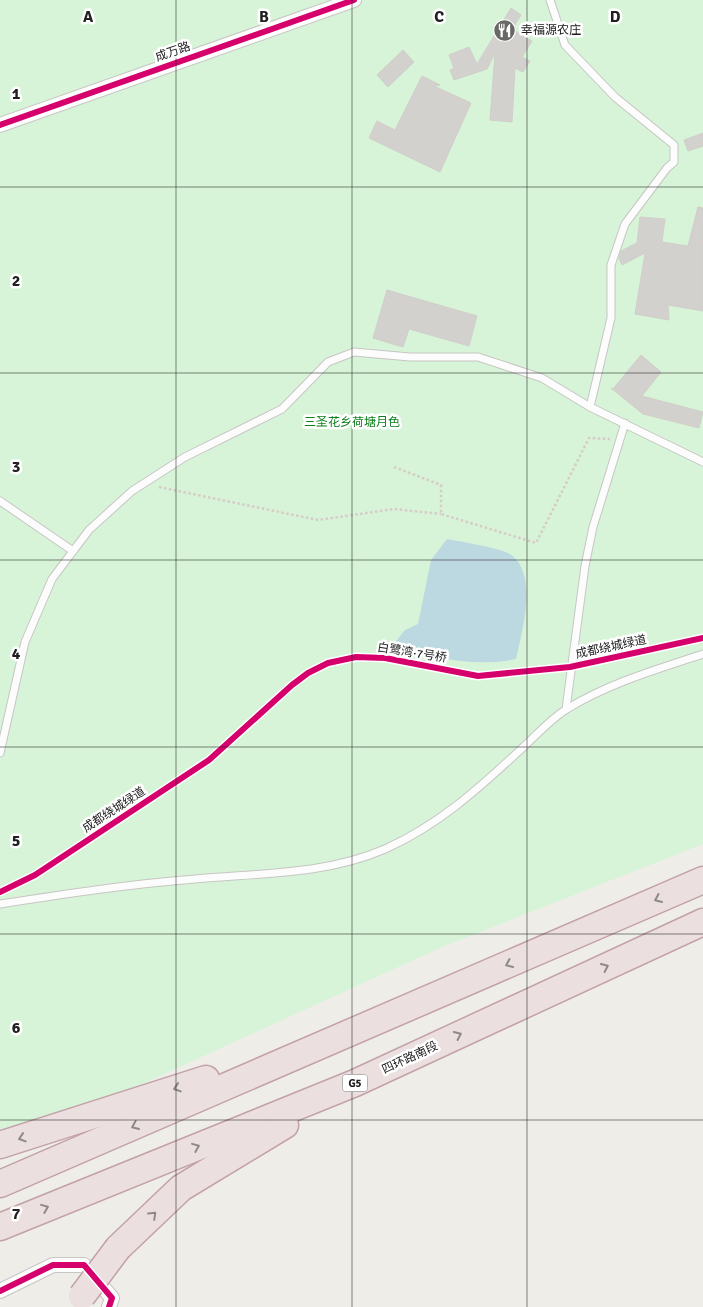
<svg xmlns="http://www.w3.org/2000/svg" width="703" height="1307" font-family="Signika,'Noto Sans SC',sans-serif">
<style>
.park{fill:#d7f4d8}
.water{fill:#bcd8e0}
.building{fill:#d2d1ce;stroke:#d1ceca}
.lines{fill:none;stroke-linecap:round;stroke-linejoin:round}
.service-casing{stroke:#c7c6c4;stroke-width:9}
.minor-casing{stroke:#c7c6c4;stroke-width:16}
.motorway-casing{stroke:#c3a1a8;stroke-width:29}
.path{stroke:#d7cac7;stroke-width:2.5;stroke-dasharray:2.5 2.5;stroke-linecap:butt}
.service{stroke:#fcfcfc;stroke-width:7}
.minor{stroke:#fcfcfc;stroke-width:14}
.motorway{stroke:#ebdfe0;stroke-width:26}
.motorway-bridge-casing{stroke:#c3a1a8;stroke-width:29;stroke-linecap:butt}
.motorway-bridge{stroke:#ebdfe0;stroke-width:26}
.cycleway-casing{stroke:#fff;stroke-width:9}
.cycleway{stroke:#d6006c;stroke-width:6}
.oneway{stroke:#90898a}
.grid{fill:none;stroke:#202020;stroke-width:1;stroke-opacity:0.55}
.labels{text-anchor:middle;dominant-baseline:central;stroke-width:5;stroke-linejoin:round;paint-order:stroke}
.shield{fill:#fff;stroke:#636363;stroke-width:1}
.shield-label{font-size:11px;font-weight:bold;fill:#202020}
.poi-label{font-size:12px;fill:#202020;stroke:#fff;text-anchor:start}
.street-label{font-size:12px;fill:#202020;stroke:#fff}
.park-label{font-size:12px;fill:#0d7f1c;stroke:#fff}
.grid-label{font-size:16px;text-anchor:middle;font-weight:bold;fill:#202020;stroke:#fff;stroke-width:5;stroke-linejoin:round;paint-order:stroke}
</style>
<rect width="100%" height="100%" fill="#eeede8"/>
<!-- park -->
<path class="park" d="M0 0H703V844L442 947 0 1149Z"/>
<!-- water -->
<path class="water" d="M447 539C462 542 495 547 508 553 540 571 522 631 516 659 474 668 432 657 392 646L405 630 418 624 431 560Z"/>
<!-- building -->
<g class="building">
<path d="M511 8 521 15 512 29 532 41 522 57 530 61 523 72 515 68 512 122 490 120 495 53 487 69 454 80 450 70 454 68 449 55 469 47 477 64Z"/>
<path d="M403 50 414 62 388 87 377 75Z"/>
<path d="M422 76 440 85 434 86 471 103 440 172 369 138 377 121 395 130Z"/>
<path d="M703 133V146L688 151 684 140Z"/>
<path d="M698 207 703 208V311L668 305 669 320 635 314 645 253 622 265 619 259 621 251 637 243 640 217 665 219 662 242 688 246Z"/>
<path d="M387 290 477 316 469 346 409 329 403 347 373 338Z"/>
<path d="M641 355 661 372 642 396 703 412 699 428 643 414 611 388 613 389Z"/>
</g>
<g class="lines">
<defs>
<g id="service">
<path d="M550 0 565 45 615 97 674 145V162L667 168 625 224 611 265V318L590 407"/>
<path d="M0 501 73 551"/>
<path d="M566 709 585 566 593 527 625 423"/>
<path d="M0 753 25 642 52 579 89 530 132 491 185 457 282 409 328 362 354 352 410 357H478L542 378 590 407 703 462"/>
<path d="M0 904C65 894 130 884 195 879 259 873 325 875 385 849 437 826 477 790 518 752 534 738 550 719 567 709 609 683 658 669 703 654"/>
</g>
<g id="minor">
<path d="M0 125 354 0"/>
<path d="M0 1291 53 1265H84L112 1298 109 1307"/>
</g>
<g id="motorway">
<path d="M0 1145 206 1079"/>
<path d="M0 1184 703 880"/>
<path d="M0 1227 355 1083 703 922"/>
<path d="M118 1248 181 1188 285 1125"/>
</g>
</defs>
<!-- service casing -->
<use href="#service" class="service-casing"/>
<!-- minor casing -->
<use href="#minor" class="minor-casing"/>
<!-- motorway casing -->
<use href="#motorway" class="motorway-casing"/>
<!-- path -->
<g class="path">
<path d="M394 467 441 485V514L536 543 589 438 610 439"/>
<path d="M159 487 318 520 394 509 441 514"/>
</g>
<!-- service -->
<use href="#service" class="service"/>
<!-- minor -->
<use href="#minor" class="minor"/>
<!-- motorway -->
<use href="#motorway" class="motorway"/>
<defs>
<path id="motorway-bridge" d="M82 1296 118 1248"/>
</defs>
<!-- motorway-bridge casing -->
<use href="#motorway-bridge" class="motorway-bridge-casing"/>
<!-- motorway-bridge -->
<use href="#motorway-bridge" class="motorway-bridge"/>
<defs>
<g id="cycleway">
<path d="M0 125 354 0"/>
<path d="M0 892 35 875 209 760 292 685 308 673 328 663 356 657 385 658 478 676 570 667 703 638"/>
<path d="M0 1291 53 1265H84L112 1298 109 1307"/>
</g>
</defs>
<!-- cycleway casing -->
<use href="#cycleway" class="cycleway-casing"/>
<!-- cycleway -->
<use href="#cycleway" class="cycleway"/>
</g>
<!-- one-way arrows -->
<defs><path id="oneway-chevron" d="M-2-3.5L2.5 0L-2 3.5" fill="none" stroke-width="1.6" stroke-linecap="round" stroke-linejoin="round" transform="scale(1.25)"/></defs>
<g class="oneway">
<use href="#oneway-chevron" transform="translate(658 899) rotate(156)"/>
<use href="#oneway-chevron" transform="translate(509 964) rotate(156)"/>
<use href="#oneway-chevron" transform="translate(605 967) rotate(-25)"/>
<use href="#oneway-chevron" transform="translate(458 1035) rotate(-25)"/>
<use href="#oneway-chevron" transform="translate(177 1088) rotate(162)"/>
<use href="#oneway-chevron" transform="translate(135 1126) rotate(157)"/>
<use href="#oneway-chevron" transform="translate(22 1138) rotate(162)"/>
<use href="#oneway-chevron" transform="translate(196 1147) rotate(-22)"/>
<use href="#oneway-chevron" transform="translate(45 1208) rotate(-22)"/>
<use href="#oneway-chevron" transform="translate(153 1215) rotate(-44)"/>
</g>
<!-- grid -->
<path class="grid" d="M176 0V1307M352 0V1307M527 0V1307M0 187H703M0 373H703M0 560H703M0 747H703M0 934H703M0 1120H703"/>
<!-- icons -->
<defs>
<symbol id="restaurant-disc" viewBox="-11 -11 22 22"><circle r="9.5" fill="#686866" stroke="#fff"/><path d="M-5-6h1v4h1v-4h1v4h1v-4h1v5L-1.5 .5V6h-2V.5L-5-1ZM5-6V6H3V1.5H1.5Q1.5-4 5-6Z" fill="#fff"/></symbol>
</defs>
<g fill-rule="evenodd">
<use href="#restaurant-disc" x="492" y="18" width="25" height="25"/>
</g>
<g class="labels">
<!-- shield labels -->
<rect class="shield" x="342.5" y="1074.5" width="25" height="17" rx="4"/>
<g class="shield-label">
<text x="355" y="1083">G5</text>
</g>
<!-- poi labels -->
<g class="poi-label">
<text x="521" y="30">幸福源农庄</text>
</g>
<!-- street labels -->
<g class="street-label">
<text transform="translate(173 52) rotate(-19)">成万路</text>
<text transform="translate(611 647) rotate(-12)">成都绕城绿道</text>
<text transform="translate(412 653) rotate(9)">白鹭湾·7号桥</text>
<text transform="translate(114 810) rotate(-33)">成都绕城绿道</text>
<text transform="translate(410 1058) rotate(-25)">四环路南段</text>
</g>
<!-- park labels -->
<g class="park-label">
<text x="352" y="422">三圣花乡荷塘月色</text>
</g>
</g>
<g class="grid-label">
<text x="88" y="22">A</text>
<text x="264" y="22">B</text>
<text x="439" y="22">C</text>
<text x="615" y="22">D</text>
<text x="16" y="99">1</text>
<text x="16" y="286">2</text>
<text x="16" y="472">3</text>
<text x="16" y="659">4</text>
<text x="16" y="846">5</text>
<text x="16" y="1033">6</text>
<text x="16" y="1219">7</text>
</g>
</svg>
